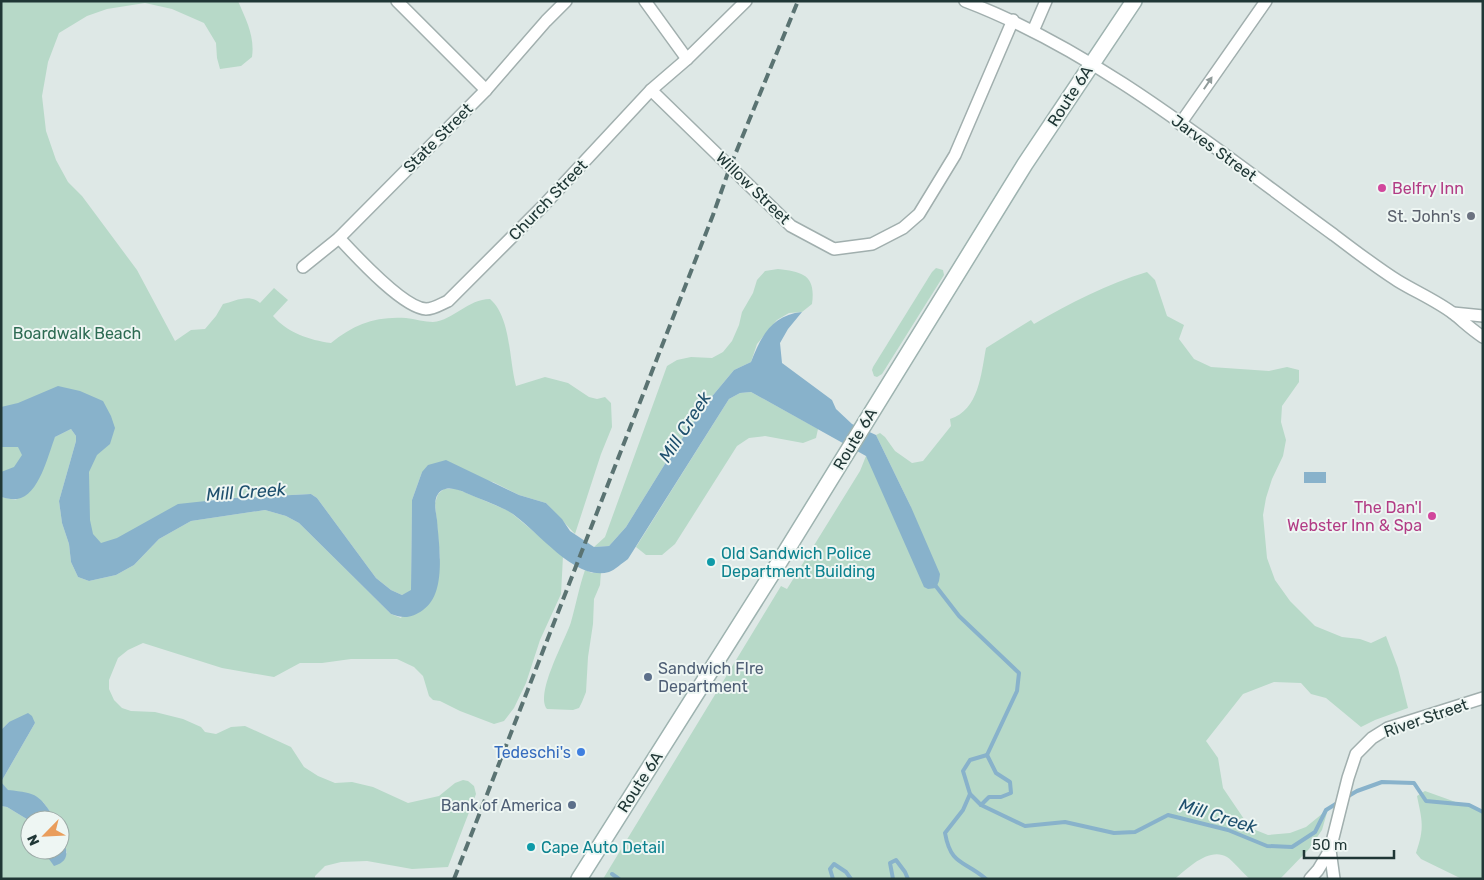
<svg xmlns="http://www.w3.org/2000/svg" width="1484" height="880" font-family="Rubik,sans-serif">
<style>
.green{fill:#b7d9c8}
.water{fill:#88b2cb}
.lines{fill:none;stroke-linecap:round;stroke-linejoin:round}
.stream{stroke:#88b2cb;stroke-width:4}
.street-casing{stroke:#a1afae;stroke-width:14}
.secondary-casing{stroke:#9eb3b0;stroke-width:18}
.street{stroke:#fff;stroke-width:11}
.secondary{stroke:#fff;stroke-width:15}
.rail{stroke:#5a7372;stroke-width:4;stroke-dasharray:10 5;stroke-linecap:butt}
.oneway{fill:#909b9a}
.hotel-dot{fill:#d1479c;stroke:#eef6f3;stroke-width:2}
.worship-dot{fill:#6b7280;stroke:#eef6f3;stroke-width:2}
.culture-dot{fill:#0f9aa8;stroke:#eef6f3;stroke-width:2}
.service-dot{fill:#5c6f8a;stroke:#eef6f3;stroke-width:2}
.shop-dot{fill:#3f7fe0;stroke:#eef6f3;stroke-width:2}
.labels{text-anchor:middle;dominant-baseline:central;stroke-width:4;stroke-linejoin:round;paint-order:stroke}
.street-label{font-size:16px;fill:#203736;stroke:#eef6f3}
.hotel-label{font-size:16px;fill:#b23c85;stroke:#eef6f3;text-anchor:start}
.worship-label{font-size:16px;fill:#5b616d;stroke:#eef6f3;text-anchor:end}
.park-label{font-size:16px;fill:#2d6b53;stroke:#eef6f3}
.culture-label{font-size:16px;fill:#0d838f;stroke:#eef6f3;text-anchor:start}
.service-label{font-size:16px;fill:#4e5e75;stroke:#eef6f3;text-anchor:start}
.shop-label{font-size:16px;fill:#366cbe;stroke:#eef6f3;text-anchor:end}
.water-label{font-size:18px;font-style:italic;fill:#1f506e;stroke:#eef6f3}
</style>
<rect width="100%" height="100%" fill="#dee8e6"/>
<!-- green -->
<g class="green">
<path d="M1 1H238C246 20 255 36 252 57L241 66 220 69 217 58 216 43 204 23 172 9 145 3 107 9 87 16 59 33 48 62 42 96 46 131 56 160 68 182 82 196 137 270 175 341 191 330 205 329 216 316 223 304C235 301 249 293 260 303L274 288 288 300 273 316C288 333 309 340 331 343 354 324 376 316 406 318 415 319 425 322 433 322 454 320 468 299 490 299 511 317 509 360 516 386L545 377 568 383 589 397 597 399 605 397 611 403 612 427 601 454 575 534 546 503 519 495 493 482 422 472 412 500 411 591 402 595 391 590 376 578 317 498 311 494 213 499 143 535 81 552 91 414 36 446 1 490Z"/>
<path d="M936 268 943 270 944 275 882 374 877 377 874 376 872 370 873 367 932 272Z"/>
<path d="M778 269C803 272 816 275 812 304L802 312 789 313 777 320 757 344 751 362 734 370 709 400 668 459 626 527 609 546 594 547 605 537 667 366 677 360 691 357 712 358 723 352 732 341 739 325 742 312 753 293 757 280 765 271Z"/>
<path d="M1147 272 1155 280 1167 316 1184 325 1179 339 1194 359 1211 367 1269 371 1287 367 1299 370V382L1282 406 1281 422 1286 440 1283 456 1272 479 1266 498 1263 515 1267 558 1275 580 1290 601 1315 626 1342 637 1360 639 1371 643 1386 636 1398 668 1408 708 1375 720 1361 727 1326 698 1311 694 1301 683 1274 682 1243 694 1206 741 1218 758 1223 788 1244 819 1253 829 1268 835 1290 833 1306 827 1328 809 1322 830 1309 849 1280 879H1250C1244 874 1232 860 1227 857 1209 847 1188 868 1175 879H603L781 586 787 589 860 471 866 456 911 507 876 435 880 433 885 437 895 451 912 463 923 461 951 426 950 419C979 410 981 374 986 348L1031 320 1034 324C1070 303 1107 284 1147 272Z"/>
<path d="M751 392 818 429 816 438 803 443 765 436 749 438 737 446 675 544 662 555H646L636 547 729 399 740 393Z"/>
<path d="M71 429 76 436V441L59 501 62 523 69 544 71 562 78 577 89 581 116 575 134 565 159 539 191 521 265 510 286 516 299 523 391 614 401 618 440 558 435 503 438 494 444 489H457L509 511 563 556 561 594 540 640 526 683 514 708 504 721 494 724 460 711 440 701 433 700 429 696 423 676 414 667 397 659H351L322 663H300L274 677 222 668 143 643 128 650 118 658 109 680V689L114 700 122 708 131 711 155 712 183 719 201 727 205 732 216 734 231 727 245 726 291 747 304 767 318 776 335 783 352 782 373 787 408 803 439 796 455 783 463 780 468 781 474 786 476 794 448 867 412 869 367 861 341 862 325 866 315 876V879H1V806L7 807 30 821V850H46L49 859 67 853 60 832V820H56L43 802 7 790 1 782 35 723 9 722 1 730V497L16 500 55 437Z"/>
<path d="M585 570 592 573 601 572 600 585 594 599 593 624 588 657 586 692 582 702 579 708 573 710 547 709C535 693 565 641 571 622 576 605 579 587 585 570Z"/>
<path d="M1425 791 1475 809 1483 810V879H1462L1421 859 1416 853C1425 827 1422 821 1417 796Z"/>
</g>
<!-- water -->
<g class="water">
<path d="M802 312 788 329 780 343 782 363 832 400 836 409 852 424 876 435 911 507 940 574 939 581 936 588 928 589 924 587 866 456 751 392 740 393 729 399 628 559C622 563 615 570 609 572 573 582 536 527 508 511 495 504 480 499 466 493 458 489 444 485 438 494 433 501 436 512 437 520 439 546 447 594 423 610 412 618 404 619 391 614L299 523 286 516 265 510 191 521 159 539 134 565 116 575 89 581 78 577 71 562 69 544 62 523 59 501 76 441V436L71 429 55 437C48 455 39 496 17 499 12 500 6 498 1 497V472L14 467 22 455 18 447H1V407L18 403 58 386 80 391 103 401 111 416 115 428 110 444 97 455 89 472 90 520 93 534 101 543 117 538 178 504 234 498 311 494 317 498 376 578 391 590 402 595 411 590 412 500 422 472 428 465 446 460 519 495 546 503 562 519 570 531 594 547 609 546 626 527 668 459 709 400 734 370 751 362C761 336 772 315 802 312Z"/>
<rect x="1304" y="472" width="22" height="11"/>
<path d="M28 713 32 716 35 723 1 782 8 790C38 793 39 795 56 820L30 821 7 807 1 806V730L9 722Z"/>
<path d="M60 832C65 846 74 860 54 866L49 859 46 850H60Z"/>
</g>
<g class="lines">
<!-- stream -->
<g class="stream">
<path d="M935 585 959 616 1019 673 1017 691 987 755 970 760 963 771 970 794 981 805 1025 826 1065 822 1114 833 1135 832 1168 815 1228 830 1267 846 1292 847 1315 832 1326 810 1339 802"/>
<path d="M970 794 963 810 945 833C951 866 964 860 986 879"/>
<path d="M1345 798 1357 791 1382 782 1414 783 1426 801 1469 805 1483 812"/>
<path d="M981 805 989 797H1001L1011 793 1010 782 996 773 987 755"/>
<path d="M612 874 619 879"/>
<path d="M833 879 830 869 834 864 846 872 851 879"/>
<path d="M893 879 890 863 896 860 905 872 908 879"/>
</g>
<defs>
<g id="street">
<path d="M397 1 486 90"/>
<path d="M645 1 687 59"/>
<path d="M965 1C1099 52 1218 151 1334 235 1355 251 1376 267 1398 281 1416 292 1437 301 1454 314 1464 322 1472 330 1483 337"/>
<path d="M1033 31 1046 1"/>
<path d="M651 90 791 226 834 249 872 244 903 228 919 214 955 155 1013 20"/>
<path d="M1180 124 1266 1"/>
<path d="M339 238C355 255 403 308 426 309 434 309 441 304 448 301L543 206 651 90 687 59 746 1"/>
<path d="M303 267 339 238 486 90 546 21 566 1"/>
<path d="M1453 313 1483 316"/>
<path d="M1330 850 1334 879"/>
<path d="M1310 879 1318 870 1330 850 1348 778 1356 754 1372 738 1388 728 1483 698"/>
</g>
<path id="secondary" d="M579 879 780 561 1025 164 1134 1"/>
</defs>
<!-- street casing -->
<use href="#street" class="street-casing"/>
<!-- secondary casing -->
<use href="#secondary" class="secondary-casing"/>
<!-- street -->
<use href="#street" class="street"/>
<!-- secondary -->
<use href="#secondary" class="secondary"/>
<!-- rail -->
<path class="rail" d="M454 879 713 215 730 167 798 1"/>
</g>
<!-- one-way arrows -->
<defs><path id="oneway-solid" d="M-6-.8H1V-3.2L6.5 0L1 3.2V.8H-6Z" transform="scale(1.25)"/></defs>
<use class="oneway" href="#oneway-solid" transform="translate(1208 83) rotate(-56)"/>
<!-- markers -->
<g class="hotel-dot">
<circle cx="1382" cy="188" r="5"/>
<circle cx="1432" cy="516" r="5"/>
</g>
<circle class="worship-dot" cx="1471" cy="216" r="5"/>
<g class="culture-dot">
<circle cx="711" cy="562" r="5"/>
<circle cx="531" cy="847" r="5"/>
</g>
<g class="service-dot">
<circle cx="648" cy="677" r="5"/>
<circle cx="572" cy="805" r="5"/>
</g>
<circle class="shop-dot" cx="581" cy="752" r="5"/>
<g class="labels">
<!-- street labels -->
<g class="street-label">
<text transform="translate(1070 96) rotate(-57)">Route 6A</text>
<text transform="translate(438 138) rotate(-45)">State Street</text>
<text transform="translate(1214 148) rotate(36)">Jarves Street</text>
<text transform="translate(753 188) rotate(44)">Willow Street</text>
<text transform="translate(548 200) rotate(-46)">Church Street</text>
<text transform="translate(855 439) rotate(-59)">Route 6A</text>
<text transform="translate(1426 718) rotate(-19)">River Street</text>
<text transform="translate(640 782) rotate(-57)">Route 6A</text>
</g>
<!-- hotel labels -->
<g class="hotel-label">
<text x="1392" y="188">Belfry Inn</text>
<text x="1422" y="507" text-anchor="end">The Dan'l<tspan x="1422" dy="18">Webster Inn &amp; Spa</tspan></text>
</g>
<!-- worship labels -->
<g class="worship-label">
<text x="1461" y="216">St. John's</text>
</g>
<!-- park labels -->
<g class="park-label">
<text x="77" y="333">Boardwalk Beach</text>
</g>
<!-- culture labels -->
<g class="culture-label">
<text x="721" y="553">Old Sandwich Police<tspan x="721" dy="18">Department Building</tspan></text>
<text x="541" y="847">Cape Auto Detail</text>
</g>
<!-- service labels -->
<g class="service-label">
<text x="658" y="668">Sandwich FIre<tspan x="658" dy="18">Department</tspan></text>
<text x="562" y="805" text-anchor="end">Bank of America</text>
</g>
<!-- shop labels -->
<g class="shop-label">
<text x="571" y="752">Tedeschi's</text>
</g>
<!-- water labels -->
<g class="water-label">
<text transform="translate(685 427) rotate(-57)">Mill Creek</text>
<text transform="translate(246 492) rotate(-4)">Mill Creek</text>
<text transform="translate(1218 816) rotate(17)">Mill Creek</text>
</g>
</g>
<!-- border -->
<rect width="1484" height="880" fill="none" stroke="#203736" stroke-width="5"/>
<!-- north arrow -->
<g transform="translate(45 835) rotate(246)"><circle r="24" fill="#eef6f3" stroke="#9caaa7"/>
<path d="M0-4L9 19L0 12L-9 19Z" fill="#e99d5b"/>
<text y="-8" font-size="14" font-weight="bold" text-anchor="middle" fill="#203736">N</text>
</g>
<!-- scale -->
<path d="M1304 850v8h90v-8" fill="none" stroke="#203736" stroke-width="2.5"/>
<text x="1312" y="850" font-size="15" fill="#203736" stroke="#eef6f3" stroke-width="4" paint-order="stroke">50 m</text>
</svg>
